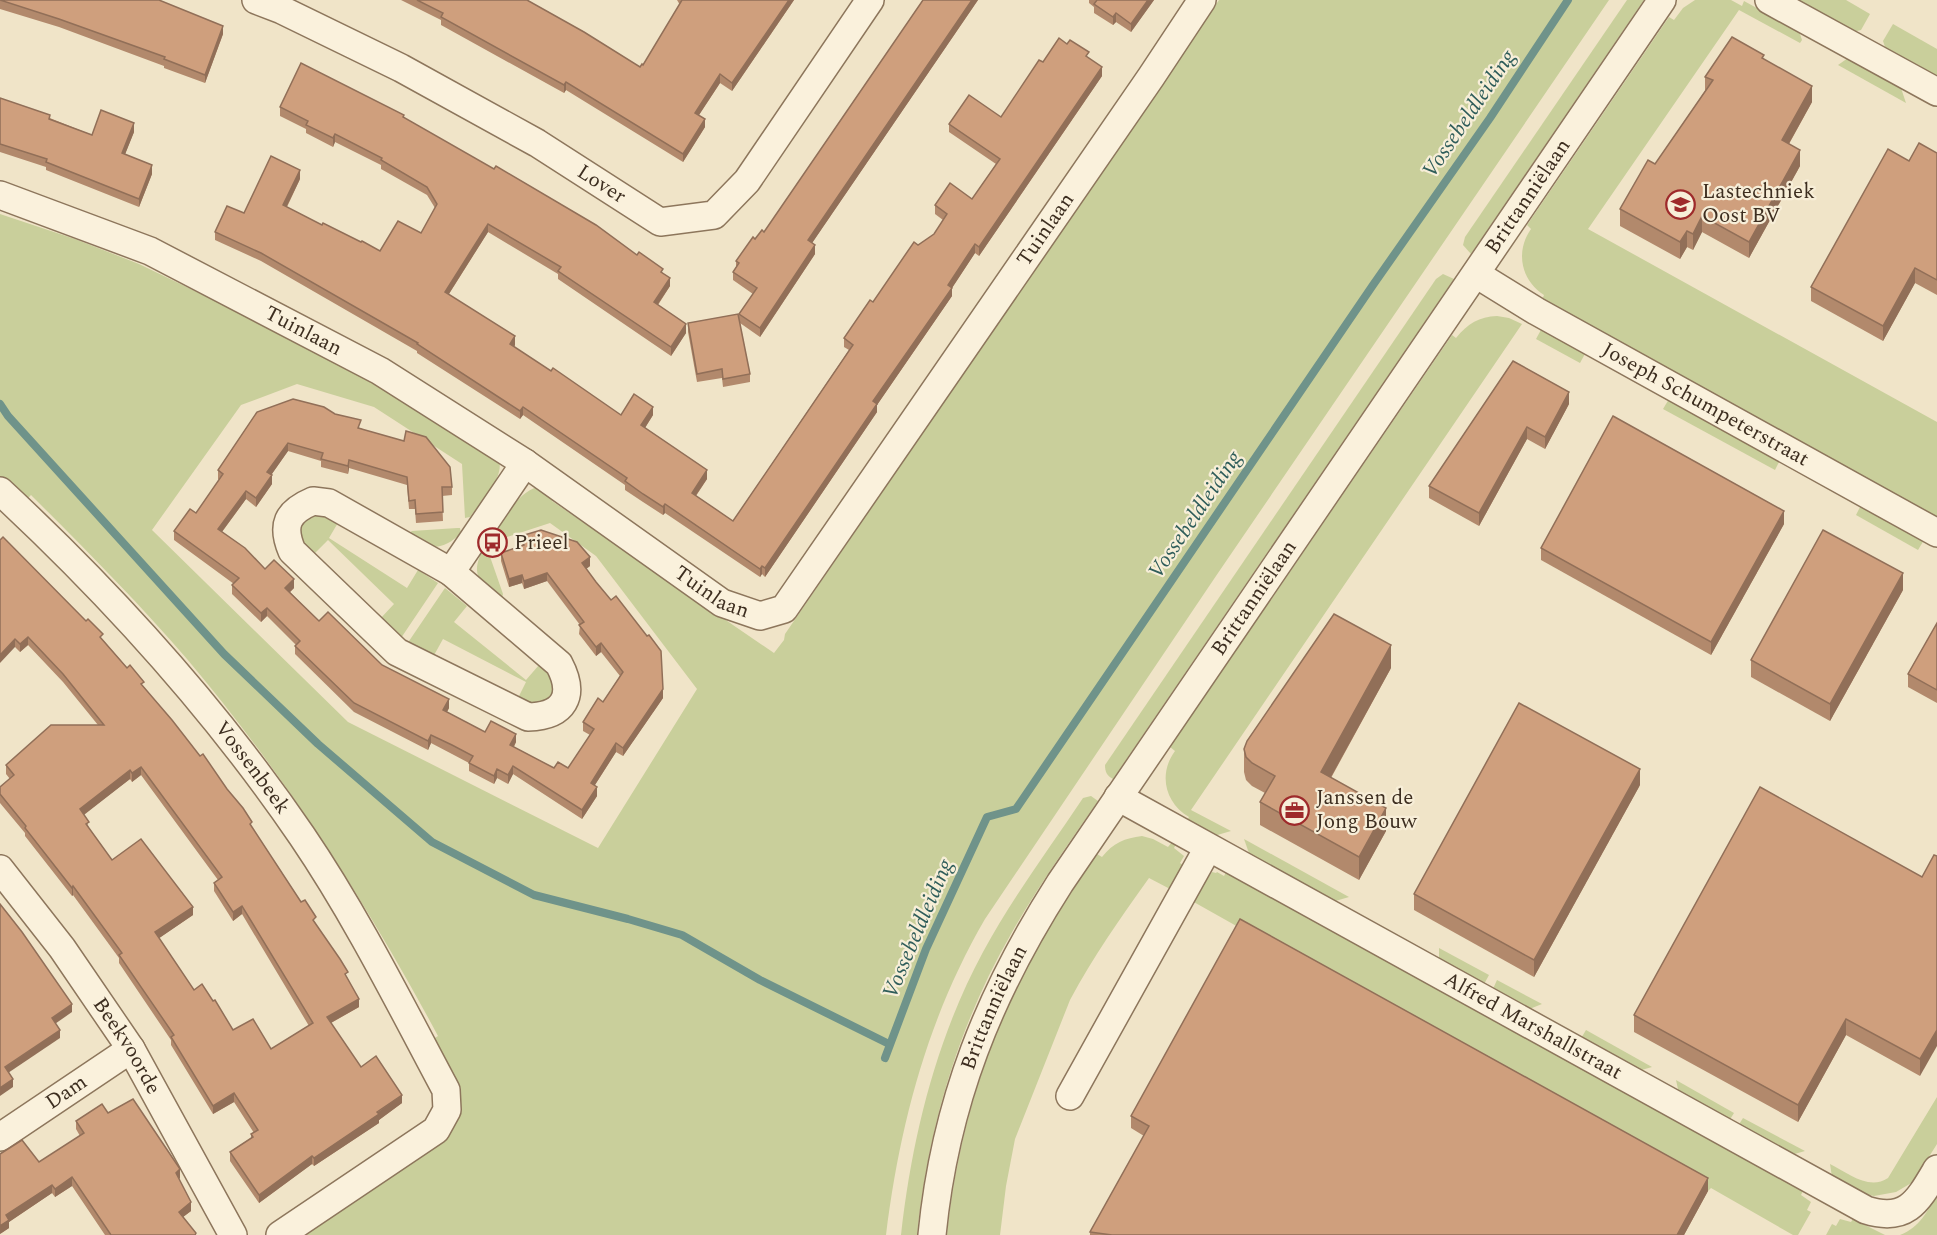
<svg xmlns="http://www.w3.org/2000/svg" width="1937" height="1235" font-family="Spectral,serif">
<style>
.green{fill:#c9cf9b}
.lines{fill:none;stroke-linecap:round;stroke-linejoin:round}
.stream{stroke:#6f938a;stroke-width:8}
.minor-casing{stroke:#8d765c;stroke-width:30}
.minor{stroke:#faf1dc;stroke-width:27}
.wall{fill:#b2896c;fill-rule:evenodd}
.shaded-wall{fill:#916f58}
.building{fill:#cf9f7d;stroke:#916f58;stroke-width:1.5;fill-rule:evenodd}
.labels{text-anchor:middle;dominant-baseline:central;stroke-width:4.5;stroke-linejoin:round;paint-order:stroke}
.street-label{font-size:21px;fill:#3d2e20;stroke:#f7eed8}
.poi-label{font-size:21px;fill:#3d2e20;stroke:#f7eed8;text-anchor:start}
.water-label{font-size:22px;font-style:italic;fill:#2f5d5a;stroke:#f7eed8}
</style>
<rect width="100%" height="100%" fill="#f0e4c8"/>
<!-- green -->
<g class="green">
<path d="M1219 0H1566L1399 247 1490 118 1568 0H1609L1216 576 985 919C928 1017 900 1123 886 1235H298L444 1133 430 1041 438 1036C367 903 285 775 187 659 138 602 84 548 31 495L25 501 0 478V214L75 239 139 264 261 323 396 396 476 449 481 443C486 447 495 453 498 459 507 475 479 504 470 517L465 518 462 464 374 407 297 384 241 405 152 530 348 722 598 848 697 689 596 556 550 523 495 541 493 536C505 519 517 492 538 487L556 494 552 501 774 653 784 640 785 634Z"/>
<path d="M1627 0H1644L1471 254 1463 245 1465 237Z"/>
<path d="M1695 0H1731L1742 6 1744 1 1799 31 1802 40 1800 43 1739 10 1588 229 1937 422V518L1542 300 1544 295C1521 280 1515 252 1531 229L1527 225 1669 17 1674 20 1683 8Z"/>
<path d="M1795 0H1846L1870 14 1861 30 1853 32Z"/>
<path d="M1893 24 1937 49V78L1886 50 1883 41Z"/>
<path d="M1848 58 1901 88 1906 103 1838 65Z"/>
<path d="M1443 274 1454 279 1113 779C1107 776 1105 772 1105 765L1436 279Z"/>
<path d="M1497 316 1509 318 1522 324 1191 810 1231 831 1214 836 1186 822 1189 817C1165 803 1158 774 1175 751L1170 747 1452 335 1456 338C1468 323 1479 317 1497 316Z"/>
<path d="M1542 328 1586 352 1580 363 1536 339Z"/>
<path d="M1669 399 1780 460 1775 470 1663 409Z"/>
<path d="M1861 505 1924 540 1918 550 1856 515Z"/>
<path d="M322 513 339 521 329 538 407 588 418 570 438 583 401 638 380 619 394 604 328 540 313 555C295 536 294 521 322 513Z"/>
<path d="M457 528H460L461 533C442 552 427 550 408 534L412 531Z"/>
<path d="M487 548 503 594 502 598C481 583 469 577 483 549Z"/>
<path d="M445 588 467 606 454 622 526 680 539 665C552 675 557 685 550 701L537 707 517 700 526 682 443 639 433 657 407 644Z"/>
<path d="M1091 796 1098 801C1068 844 1037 888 1011 934 958 1026 928 1129 917 1235H901C912 1137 936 1039 983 952 1012 898 1049 849 1083 798Z"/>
<path d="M1142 836 1153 839 1168 847 1172 842 1176 844 1174 848 1184 856 1180 863 1183 865 1170 889 1149 878C1121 917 1093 957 1070 1000L1015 1139 1006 1186 1000 1235H947C957 1140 984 1047 1029 962 1049 924 1074 889 1097 854L1102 857C1113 843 1125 838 1142 836Z"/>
<path d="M1244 839 1349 897 1332 902 1250 856Z"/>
<path d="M1212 872 1216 873 1217 872 1224 876 1226 872 1803 1191 1801 1195 1811 1202 1807 1210 1811 1212 1798 1235H1793L1711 1188 1708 1191 1192 901 1205 877 1208 878Z"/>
<path d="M1439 948 1489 975 1483 986 1439 962Z"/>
<path d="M1497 980 1542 1004 1527 1010 1492 991Z"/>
<path d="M1586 1030 1652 1067 1638 1071 1580 1040Z"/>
<path d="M1676 1080 1734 1113 1729 1121 1679 1094Z"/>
<path d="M1937 1097V1144L1913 1182 1896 1192 1874 1196 1860 1193 1832 1177 1830 1164C1848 1173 1869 1191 1888 1178Z"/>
<path d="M1743 1118 1805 1151 1791 1155 1738 1126Z"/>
<path d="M1937 1194V1235H1900C1920 1227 1927 1212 1937 1194Z"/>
<path d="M1840 1219 1851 1222 1853 1219 1885 1235H1826L1832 1224 1836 1226Z"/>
</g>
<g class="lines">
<!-- stream -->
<g class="stream">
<path d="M0 404 8 416 224 654 318 744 432 842 534 895 628 919 682 935 760 980 889 1044"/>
<path d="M885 1058 926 949 987 817 1016 809 1373 285 1490 118 1568 0"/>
</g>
<defs>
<g id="minor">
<path id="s1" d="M256 0 282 10 401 68 537 143 660 222 714 215 747 181 870 0"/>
<path d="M1769 0 1937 92"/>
<path id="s2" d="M0 195 150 251 380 371 525 463 722 603 760 616 784 609 1151 77 1202 0"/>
<path id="s3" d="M1476 274 1536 311 1937 533"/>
<path id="s4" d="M0 491C112 595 216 710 302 836 357 917 400 1004 446 1090L447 1110 436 1130 280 1235"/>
<path d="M313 501 329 503 451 572 559 664C576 696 564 716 528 717L397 652 292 551C281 525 287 512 313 501Z"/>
<path d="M451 572 525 463"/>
<path id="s5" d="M1118 797 1866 1210C1907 1223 1918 1201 1937 1169"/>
<path id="s6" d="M0 869 62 948 131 1049 233 1235"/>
<path d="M1070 1096 1208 848"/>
<path id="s7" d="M0 1137 131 1049"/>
<path id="s8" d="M932 1235C945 1102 989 994 1060 883L1662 0"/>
</g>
</defs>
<!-- minor casing -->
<use href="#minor" class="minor-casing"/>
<!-- minor -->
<use href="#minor" class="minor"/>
</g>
<!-- wall -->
<g class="wall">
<path d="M0 0 223 34 205 83 164 68V66L59 27 0 9Z"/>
<path d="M401 0H527L640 67 643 65 680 5 677 0H794L732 91 720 83 699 115 705 127 683 162 566 90 564 93 441 25V20Z"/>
<path d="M923 0H978L812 243 815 254 760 337 740 323 750 374V382L723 387 722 378 697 382 688 332V323L739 319V314L753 294 733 280V272L736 267V261L755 239 764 232Z"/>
<path d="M1089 0H1154L1131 32 1116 22 1113 25 1094 13V7L1089 3Z"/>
<path d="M1089 58 1102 76 979 256 975 253 952 288V296L877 405V412L765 577 762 574 760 577 665 513 663 515 643 502 625 490V485L523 415 520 419 417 353V351L261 261 215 240V232L300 179 287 207 322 225 380 251 421 233 435 208 427 195 381 169V165L335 142 333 147 306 133V129L280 116V107L404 118 637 255 663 273 670 286 658 305 686 333 671 356 558 279V274L488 232 449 294 515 345 514 347 551 371 621 415H653L645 428 707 479 696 496 733 521 849 350 844 347V338L918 245 934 234 943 220 935 214V205L972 199 996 164 949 132V124L1001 117 1043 62Z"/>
<path d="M1764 59 1812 102 1789 144 1800 166 1749 258 1702 232 1693 250 1687 247 1680 259 1620 226V209L1655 164 1705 91V77Z"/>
<path d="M0 98 92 135 134 132 125 154 152 174 139 207 46 170V167L0 152Z"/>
<path d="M1937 153V295L1915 283 1883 341 1811 301V287L1909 161Z"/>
<path d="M1513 361 1569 404 1545 449 1527 439 1479 526 1429 498V486Z"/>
<path d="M257 412 361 428 452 487V495L442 496 443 521 416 523 415 509H409L407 485 349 468 348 474 321 467V461L288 451 271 475 272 484 256 507 246 499 222 532 265 569 294 588 290 592 319 621 382 665 449 708 447 712 485 732 516 742 514 747 554 768H568L590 735 583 731V722L603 702 620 676 601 652 596 656 579 634 580 625 547 581 524 589 522 583 509 587 501 561V553L522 546 521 536 590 566 586 569 663 698 623 756 616 752 595 785 597 796 582 819 513 774 508 784 497 778 494 784 469 771V763L452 754 431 743 428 750 354 712 295 654V646L296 645 267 616 261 622 232 594V585L234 584 174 540V531L196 513 219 480 218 479V470Z"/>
<path d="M1784 524 1711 655 1541 560V548Z"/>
<path d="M0 540 103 640 144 687 252 828 316 924 348 979 359 1007 331 1023 361 1067 402 1103 379 1120V1123L314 1166 312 1164 259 1203 230 1161V1152L251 1138V1134L254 1133 234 1102 213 1114 171 1045V1040L119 963V958L73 895 72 896 25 836V833L0 803V787L10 779 6 774V765L98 725 63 682 28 645 20 652 15 647ZM141 775 218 880 214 883V891L233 921 242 914 309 1026 271 1049 233 1030 194 990 159 938 193 915 112 860 89 828 84 814 130 779 132 782Z"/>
<path d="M1903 590 1830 721 1751 677V660Z"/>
<path d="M1937 623V703L1908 687V674Z"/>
<path d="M1391 668 1331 778 1386 831 1359 880 1260 825V802L1265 793 1252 786 1246 780 1244 772V749Z"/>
<path d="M1640 785 1534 977 1414 910V894Z"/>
<path d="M1922 877 1920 1076 1846 1035 1798 1122 1634 1032V1015Z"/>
<path d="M108 1113 180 1178 179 1179 191 1211 183 1217 196 1235H105L72 1186 55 1197 52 1193 9 1222V1228L0 1234 39 1162 80 1136 76 1129V1121Z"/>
<path d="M1131 1116 1708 1191 1684 1235H1090V1232L1144 1136 1131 1128Z"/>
</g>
<!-- shaded-wall -->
<g class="shaded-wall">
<path d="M789 0H794L732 91V83Z"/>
<path d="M972 0H978L808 249V240Z"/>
<path d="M1148 0H1154L1131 32V24Z"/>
<path d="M1116 13V22L1113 25V17Z"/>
<path d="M223 26V34L205 83V75Z"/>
<path d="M1102 67V76L979 256V247Z"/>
<path d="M720 74V83L695 121V113Z"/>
<path d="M566 82V90L564 93V85Z"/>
<path d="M1812 86V102L1782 156V140Z"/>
<path d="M705 119V127L683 162V154Z"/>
<path d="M134 123V132L122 162V153Z"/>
<path d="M335 134V142L333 147V138Z"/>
<path d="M1800 150V166L1749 258V242Z"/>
<path d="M152 165V174L139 207V199Z"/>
<path d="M300 170V179L283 214V205Z"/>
<path d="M1702 216V232L1693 250V234Z"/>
<path d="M488 224V232L445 300V292Z"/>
<path d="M1687 231V247L1680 259V242Z"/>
<path d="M975 244V253L952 288V296L877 405V412L765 577V568Z"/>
<path d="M815 245V254L760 337V328Z"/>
<path d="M1915 268V283L1883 341V326Z"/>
<path d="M670 278V286L654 310V302Z"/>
<path d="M686 324V333L671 356V347Z"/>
<path d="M515 336V345L510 353V344Z"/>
<path d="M1569 392V404L1545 449V437Z"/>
<path d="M523 407V415L520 419V411Z"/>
<path d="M653 407V415L641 434V425Z"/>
<path d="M1527 427V439L1479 526V513Z"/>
<path d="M288 443V451L267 481V472Z"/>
<path d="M349 460V468L348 474V466Z"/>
<path d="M707 470V479L692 501V493Z"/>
<path d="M272 475V484L256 507V498Z"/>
<path d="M246 491V499L218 537V529Z"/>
<path d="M665 504V513L663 515V507Z"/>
<path d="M1784 511V524L1711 655V642Z"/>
<path d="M590 557V566L582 572V563Z"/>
<path d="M762 566V574L760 577V569Z"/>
<path d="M547 573V581L524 589V581Z"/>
<path d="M1903 573V590L1830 721V704Z"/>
<path d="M522 575V583L509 587V579Z"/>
<path d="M294 579V588L285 597V588Z"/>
<path d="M267 608V616L261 622V613Z"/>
<path d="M28 637V645L20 652V644Z"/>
<path d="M15 639V647L0 663V655Z"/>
<path d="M601 643V652L596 656V647Z"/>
<path d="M1391 645V668L1321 795V772Z"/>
<path d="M663 689V698L623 756V748Z"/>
<path d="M449 699V708L443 719V710Z"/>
<path d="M516 734V742L510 753V745Z"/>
<path d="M431 735V743L428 750V741Z"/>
<path d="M616 743V752L591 791V783Z"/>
<path d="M513 766V774L508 784V775Z"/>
<path d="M141 767V775L132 782V773Z"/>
<path d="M497 769V778L494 784V776Z"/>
<path d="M1640 769V785L1534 977V960Z"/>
<path d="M130 770V779L80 818V809Z"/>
<path d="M597 787V796L582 819V810Z"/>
<path d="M1386 808V831L1359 880V857Z"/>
<path d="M73 886V895L72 896V888Z"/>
<path d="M242 906V914L233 921V912Z"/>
<path d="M193 907V915L155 941V932Z"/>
<path d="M359 999V1007L327 1025V1017Z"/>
<path d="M72 1004V1012L52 1026V1018Z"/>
<path d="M1846 1019V1035L1798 1122V1105Z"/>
<path d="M60 1030V1038L5 1075V1067Z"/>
<path d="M1937 1030V1046L1920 1076V1059Z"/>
<path d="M13 1079V1087L0 1096V1088Z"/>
<path d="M234 1093V1102L213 1114V1106Z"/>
<path d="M402 1095V1103L379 1120V1123L314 1166V1158Z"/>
<path d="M312 1156V1164L259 1203V1195Z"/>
<path d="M180 1169V1178L176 1181V1173Z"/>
<path d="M72 1177V1186L55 1197V1189Z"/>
<path d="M1708 1178V1191L1684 1235H1677Z"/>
<path d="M52 1185V1193L9 1222V1228L0 1234V1226L6 1215Z"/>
<path d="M191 1202V1211L179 1220V1212Z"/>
</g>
<!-- building -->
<g class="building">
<path d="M0 0H159L223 26 205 75 164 59 165 57 59 19Z"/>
<path d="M417 0H527L584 32 640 67 642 64 643 65 682 0H789L732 83 720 74 695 113 705 119 683 154 566 82 564 85 441 17 443 13Z"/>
<path d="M923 0H972L808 240 815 245 760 328 739 314 757 288 733 272 739 263 736 261 753 237 755 239 762 230 764 232Z"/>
<path d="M1097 0H1148L1131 24 1116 13 1113 17 1094 4Z"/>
<path d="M1732 37 1764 55 1762 58 1812 86 1782 140 1800 150 1749 242 1702 216 1693 234 1687 231 1680 242 1620 209 1648 160 1655 164 1713 80 1705 77Z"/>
<path d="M1059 38 1067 44 1070 40 1089 52 1086 56 1102 67 979 247 975 244 948 285 952 288 873 401 877 404 765 568 762 566 760 569 665 504 663 507 643 494 625 481 627 478 523 407 520 411 417 344 418 343 261 253 215 232 227 206 244 213 271 156 300 170 283 205 322 225 323 223 361 242 362 241 380 251 398 221 421 233 437 204 427 187 381 160 382 158 335 134 333 138 306 125 308 121 280 107 301 63 404 115 403 117 494 169 496 166 596 225 637 255 639 252 663 269 661 272 670 278 654 302 686 324 671 347 558 271 561 267 488 224 445 292 515 336 510 344 551 371 553 368 621 415 634 394 653 407 641 425 707 470 692 493 733 521 853 345 844 338 870 300 873 302 914 242 918 245 934 234 947 214 935 205 950 183 972 199 1000 159 949 124 969 95 1001 117 1039 60 1043 62Z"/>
<path d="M0 98 50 115 49 119 92 135 101 110 134 123 122 153 152 165 139 199 46 162 47 159 0 144Z"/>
<path d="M1919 143 1937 153V280L1915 268 1883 326 1811 287 1888 149 1909 161Z"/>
<path d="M738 314 750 374 723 379 722 369 697 374 688 323Z"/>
<path d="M1513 361 1569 392 1545 437 1527 427 1479 513 1429 486Z"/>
<path d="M293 399 324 407 335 414 361 420 358 428 404 441 406 431 426 437 450 467 452 487H442L443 512 416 514 415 500 409 501 407 477 349 460 348 466 321 459 323 453 288 443 267 472 272 475 256 498 246 491 218 529 245 548 265 569 274 560 294 579 285 588 319 621 328 612 382 665 449 699 443 710 485 732 491 721 516 734 510 745 554 768 558 762 568 768 594 729 583 722 598 698 603 702 623 672 601 643 596 647 579 625 584 622 547 573 524 581 522 575 509 579 501 553 524 545 521 536 541 530 577 542 590 557 582 563 596 582 611 600 616 596 647 636 649 635 661 651 663 689 623 748 616 743 591 783 597 787 582 810 513 766 508 775 497 769 494 776 469 763 473 756 452 745 431 735 428 741 354 703 295 646 300 641 267 608 261 613 232 585 239 578 174 531 190 509 196 513 223 474 218 470 257 412Z"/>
<path d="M1613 416 1784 511 1711 642 1541 548Z"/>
<path d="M1823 530 1903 573 1830 704 1751 660Z"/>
<path d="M3 537 86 621 88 619 103 634 100 637 127 668 130 665 144 682 141 684 172 720 200 756 203 754 227 789 243 808 252 822 250 824 301 902 305 900 316 917 313 920 340 959 348 972 345 974 359 999 327 1017 361 1067 376 1056 402 1095 377 1112 379 1114 314 1158 312 1156 259 1195 230 1152 253 1137 251 1134 258 1130 234 1093 213 1106 171 1037 174 1035 119 955 122 953 73 886 72 888 25 828 26 826 0 794V787L14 775 6 765 51 725H104L63 674 28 637 20 644 15 639 0 655V540ZM141 767 222 877 214 883 233 912 242 906 313 1023 271 1049 253 1019 233 1030 215 1000 213 1001 202 984 194 990 155 932 193 907 141 839 112 860 86 824 89 822 80 809 130 770 132 773Z"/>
<path d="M1334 614 1391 645 1321 772 1386 808 1359 857 1260 802 1275 776 1252 763 1246 757 1244 749 1247 741Z"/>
<path d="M1937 623V690L1908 674Z"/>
<path d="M1519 703 1640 769 1534 960 1414 894Z"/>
<path d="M1760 787 1922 877 1934 855 1937 856V1030L1920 1059 1846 1019 1798 1105 1634 1015Z"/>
<path d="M0 904 22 932 72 1004 52 1018 60 1030 5 1067 13 1079 0 1088Z"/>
<path d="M1240 919 1708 1178 1677 1235H1112L1090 1232 1149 1126 1131 1116Z"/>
<path d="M133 1099 180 1169 176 1173 191 1202 179 1212 196 1233 195 1235H111L72 1177 55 1189 52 1185 6 1215 9 1220 0 1226V1154L22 1140 39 1162 84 1133 76 1121 102 1104 108 1113Z"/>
</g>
<!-- icons -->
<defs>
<symbol id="school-ring" viewBox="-11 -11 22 22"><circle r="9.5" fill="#f7eed8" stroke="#9e2a2b" stroke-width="1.5"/><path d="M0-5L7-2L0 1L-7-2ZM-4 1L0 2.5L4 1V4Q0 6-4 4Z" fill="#9e2a2b"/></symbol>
<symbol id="bus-ring" viewBox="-11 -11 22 22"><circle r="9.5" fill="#f7eed8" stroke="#9e2a2b" stroke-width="1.5"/><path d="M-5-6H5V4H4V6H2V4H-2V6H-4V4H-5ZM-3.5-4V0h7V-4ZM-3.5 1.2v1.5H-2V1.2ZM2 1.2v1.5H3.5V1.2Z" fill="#9e2a2b"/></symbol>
<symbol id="office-ring" viewBox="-11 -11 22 22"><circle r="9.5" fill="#f7eed8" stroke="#9e2a2b" stroke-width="1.5"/><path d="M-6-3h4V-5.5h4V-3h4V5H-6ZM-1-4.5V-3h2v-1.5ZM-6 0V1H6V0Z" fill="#9e2a2b"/></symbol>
</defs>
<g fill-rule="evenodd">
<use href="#school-ring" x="1664" y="188" width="33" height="33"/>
<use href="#bus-ring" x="476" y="526" width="33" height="33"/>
<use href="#office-ring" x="1278" y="794" width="33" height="33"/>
</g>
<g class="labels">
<!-- street labels -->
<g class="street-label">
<text stroke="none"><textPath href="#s1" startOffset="392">Lover</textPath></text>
<text stroke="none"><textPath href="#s8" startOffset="1209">Brittanniëlaan</textPath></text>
<text stroke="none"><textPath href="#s2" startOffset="1359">Tuinlaan</textPath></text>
<text stroke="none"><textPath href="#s2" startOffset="333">Tuinlaan</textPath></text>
<text stroke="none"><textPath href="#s3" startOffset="264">Joseph Schumpeterstraat</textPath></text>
<text stroke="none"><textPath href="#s2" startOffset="819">Tuinlaan</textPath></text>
<text stroke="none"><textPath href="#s8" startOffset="723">Brittanniëlaan</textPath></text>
<text stroke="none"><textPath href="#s4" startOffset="375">Vossenbeek</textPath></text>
<text stroke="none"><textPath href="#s8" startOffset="237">Brittanniëlaan</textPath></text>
<text stroke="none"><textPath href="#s5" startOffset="474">Alfred Marshallstraat</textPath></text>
<text stroke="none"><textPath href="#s6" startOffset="218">Beekvoorde</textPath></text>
<text stroke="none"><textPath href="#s7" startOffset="80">Dam</textPath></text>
</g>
<!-- poi labels -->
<g class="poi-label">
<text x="1702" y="192">Lastechniek<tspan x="1702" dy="24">Oost BV</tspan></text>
<text x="514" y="543">Prieel</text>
<text x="1316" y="798">Janssen de<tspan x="1316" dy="24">Jong Bouw</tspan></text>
</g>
<!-- water labels -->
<g class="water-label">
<text transform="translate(1469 114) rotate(-56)">Vossebeldleiding</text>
<text transform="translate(1195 515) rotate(-56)">Vossebeldleiding</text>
<text transform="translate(918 929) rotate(-67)">Vossebeldleiding</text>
</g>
</g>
</svg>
